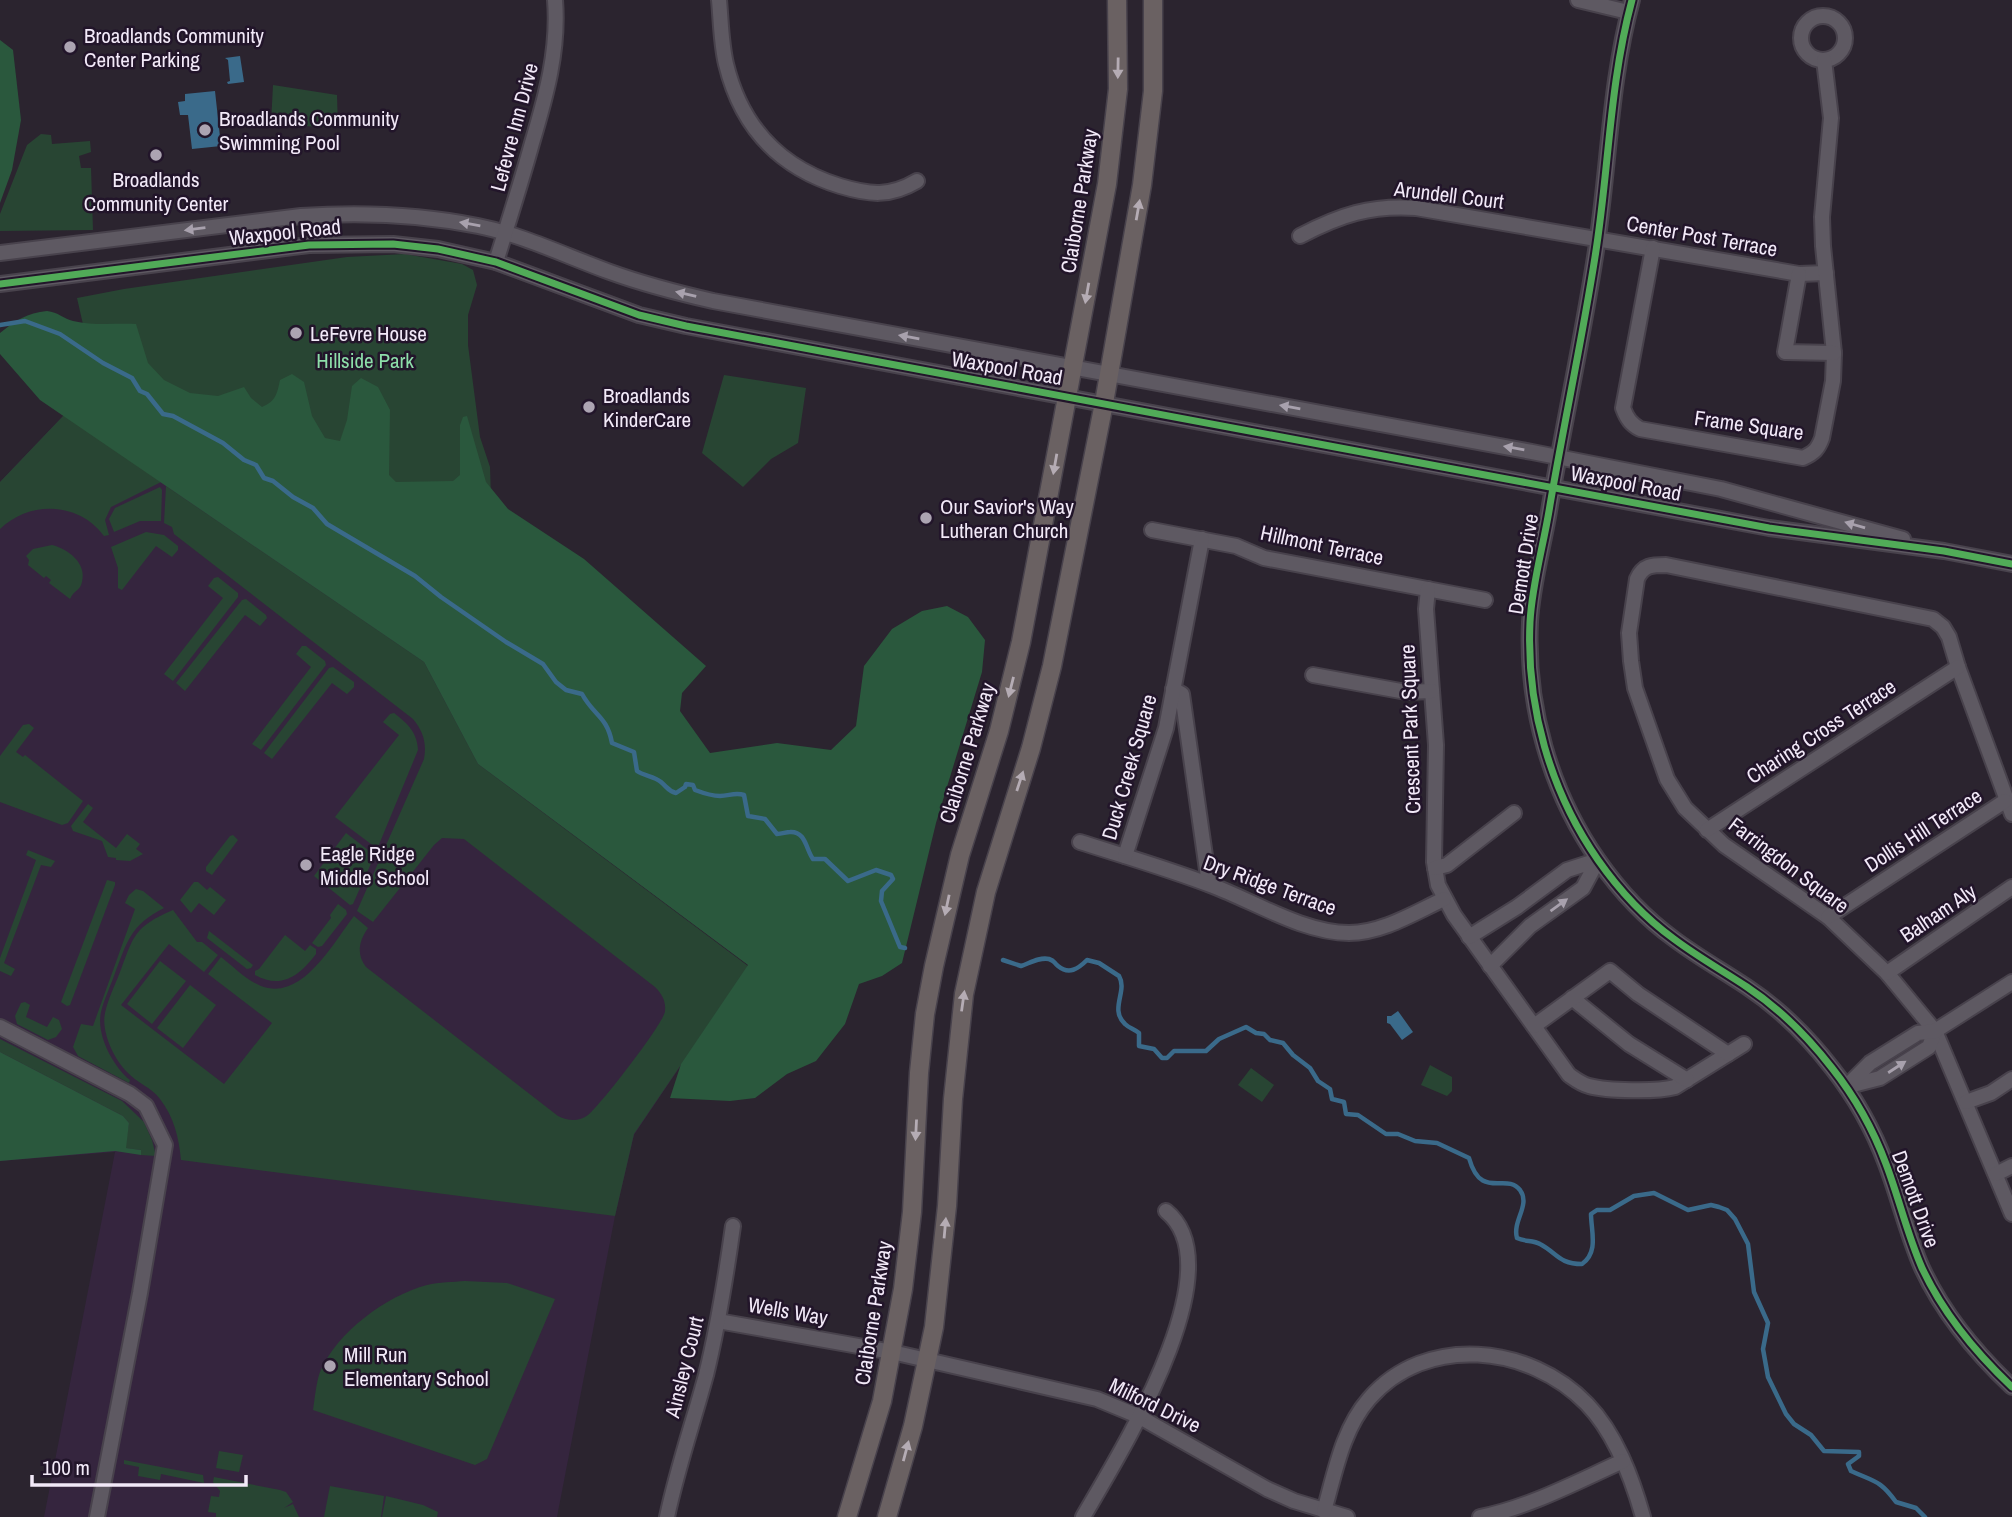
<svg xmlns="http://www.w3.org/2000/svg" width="2012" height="1517" font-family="'Archivo Narrow',sans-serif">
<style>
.built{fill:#35253e}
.green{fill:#284533}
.forest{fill:#2a583d}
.water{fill:#3a6a8a}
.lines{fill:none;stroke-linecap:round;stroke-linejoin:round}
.stream{stroke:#3a6a8a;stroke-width:4.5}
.minor-casing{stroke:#48424c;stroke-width:18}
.major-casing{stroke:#48424c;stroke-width:21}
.minor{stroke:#5e5962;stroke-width:14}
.major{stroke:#6a6162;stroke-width:18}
.cycleway-casing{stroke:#22152a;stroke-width:11}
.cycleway{stroke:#51ab58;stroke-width:7}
.oneway{fill:#b5acb4}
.oneway2{fill:#a8a1ad}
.poi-dot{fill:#aca4b2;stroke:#22152a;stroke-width:2.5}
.labels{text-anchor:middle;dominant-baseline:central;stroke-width:5;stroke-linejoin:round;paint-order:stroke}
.poi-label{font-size:21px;fill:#f2e9f8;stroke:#22152a;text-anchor:start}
.street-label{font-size:21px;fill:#f2e9f8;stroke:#22152a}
.park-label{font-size:21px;fill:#8ddea9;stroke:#22152a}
</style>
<rect width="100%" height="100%" fill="#2b242f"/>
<!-- built -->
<path class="built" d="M64 415 424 662 478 764 748 966 634 1135 615 1216 557 1517H44L115 1152 0 1161V482Z"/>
<!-- green -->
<g class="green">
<path d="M273 85 337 95 338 128 271 124Z"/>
<path d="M41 134 51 135 52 144 90 141 91 152 79 156 81 168H91L93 230 0 231V214L27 145Z"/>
<path d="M405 254 462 264 473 270 477 285 468 315V345L480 437 490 467 491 498 429 503 90 355 77 298 124 289 347 257Z"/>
<path d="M724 375 806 388 798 443 771 459 743 487 702 453Z"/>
<path d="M64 415 161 482 111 507 105 520 109 535 104 536C79 502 30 500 0 529V482Z"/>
<path d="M166 486 424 662 478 764 748 966 634 1134 615 1216 181 1160C179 1138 174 1117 160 1099 151 1087 137 1083 127 1072 114 1059 101 1032 105 1013 108 999 115 985 120 972 134 935 134 927 173 910L197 942H202L218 955 204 972 169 944 121 1005 224 1084 272 1023 208 974 221 957C234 967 246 980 261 986 302 1002 333 943 354 916L368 928C359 941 356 954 366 967L558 1116C568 1121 579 1122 588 1115 599 1107 665 1022 665 1011 666 1001 662 994 655 987L464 839 442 838 434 845 373 922 357 911 424 759C427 743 423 731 413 719L174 534 172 527 164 523Z"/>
<path d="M160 487 162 490 161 521H140L114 532 109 519 115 508Z"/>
<path d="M146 532 164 535 178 546V550L172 557 156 546 122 590 118 588V568L111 547Z"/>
<path d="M52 545C68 549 87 563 82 582 80 591 74 590 70 599L49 583 51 580 46 576 44 578 28 565 29 560 26 556 33 549Z"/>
<path d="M218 577 238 593V597L173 681 164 674 223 598 208 586 214 578Z"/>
<path d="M246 599 266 615 267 618 260 626 245 615 185 691 176 683 242 600Z"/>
<path d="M302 646H306L325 661 326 665 261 750 252 744 311 667 296 654Z"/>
<path d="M333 667 354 682V687L347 694 332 683 272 759 264 753 329 668Z"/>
<path d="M394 713C408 724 417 732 418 750L378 847H375L335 817 399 735 383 722 390 714Z"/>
<path d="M29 724 34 728 16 752 23 757 25 755 83 801 68 823 62 825 0 802V756L23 725Z"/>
<path d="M88 804 93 808 83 822 116 848 127 834 140 844 136 849 143 854 130 861 116 860V858L108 857 102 841 73 831 71 826Z"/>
<path d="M346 833 372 853 373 859 353 904 350 905 314 876Z"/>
<path d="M233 835 238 840 212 875 206 871V867L230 836Z"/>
<path d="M28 850 55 861 51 867 41 865 4 963 15 969 11 976 0 971V958L36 860 26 855Z"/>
<path d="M107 880 115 882V885L70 1005 67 1006 61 1002Z"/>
<path d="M194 882H198L207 890 210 887 226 900 214 915 199 903 191 913 180 900Z"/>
<path d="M136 889 143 891 164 908C130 925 127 942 114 976 110 987 104 1000 101 1012 96 1035 113 1066 130 1080L129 1083 78 1056 73 1047 81 1024 93 1026 135 909 125 903 129 895Z"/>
<path d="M338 904 346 910 347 914 322 946 318 947 312 943 331 918 330 915Z"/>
<path d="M209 931 253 965 251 968 247 969 207 938Z"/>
<path d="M285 935 305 951 310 945 316 949V954C300 975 282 990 255 975V971L259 969Z"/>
<path d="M160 961 186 981 152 1024 127 1004Z"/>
<path d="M190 985 216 1005 183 1048 157 1028Z"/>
<path d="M25 1002 30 1005 26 1017 47 1027 53 1017 59 1020 62 1029 56 1037 48 1040 17 1024 15 1016 21 1003Z"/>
<path d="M0 1039 122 1101 144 1122 152 1140 156 1156 141 1155V1150L125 1148 129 1123 123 1116 0 1052Z"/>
<path d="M1430 1065 1452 1077V1091L1447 1096 1421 1085Z"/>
<path d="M1251 1068 1274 1085 1262 1102 1238 1085Z"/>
<path d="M465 1281 507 1283 555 1299 487 1459 475 1465 313 1410C315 1398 316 1383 320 1372 337 1332 386 1296 427 1285 439 1282 453 1282 465 1281Z"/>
<path d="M219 1451 243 1455 239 1472 216 1468Z"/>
<path d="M124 1460 203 1475 204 1483 161 1474 160 1480 138 1476 139 1467 124 1464Z"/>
<path d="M214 1477 280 1490 286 1492 293 1502 284 1508 293 1504 299 1517H216V1513L208 1512 211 1496 219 1497 220 1491 213 1482Z"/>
<path d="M330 1486 384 1496 381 1517H324Z"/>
<path d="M386 1496 423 1505 438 1512 437 1517H382Z"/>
</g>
<!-- forest -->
<g class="forest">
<path d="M0 40 13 50 21 120 12 170 0 203Z"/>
<path d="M47 311C58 312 64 319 73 321 94 326 116 323 136 324L148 363 164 380 190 393 218 396 244 387 251 398 262 407C276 401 277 394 280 380L292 374 304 382 312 416 325 438 340 441 347 420 352 386 361 378 378 387 390 410 389 475 396 482 453 481 460 475V425L463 417 467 416 486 482 508 509 584 559 706 666 682 693 680 711 710 753 777 743 831 750 856 726 864 666 892 629 922 611 947 606 968 617 985 640 982 672 936 823 902 963 882 976 859 984 845 1024 816 1061 787 1074 755 1098 730 1101 670 1098 681 1064 748 965 478 764 424 662 40 400 0 354V333C16 320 27 313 47 311Z"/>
<path d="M0 1052 123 1116 129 1123 126 1148 141 1150V1155L115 1151 0 1161Z"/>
</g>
<!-- water -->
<g class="water">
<path d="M240 56 244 82 228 84 227 82 230 81 228 60 225 58Z"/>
<path d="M215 91 221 146 192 149 188 115H180L178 102 185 101V94Z"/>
<path d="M1398 1011 1413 1032 1402 1040 1390 1024 1387 1023V1016H1391Z"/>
</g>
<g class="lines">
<!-- stream -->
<g class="stream">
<path d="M0 325 25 321 60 334 103 363 132 378 140 391 147 394 163 414 173 416 223 443 244 460 256 465 264 478 273 481 293 497 313 508 327 524 415 576 441 597 506 642 543 664 556 682 566 690 582 694C594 716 607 716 612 743L634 752 637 771C644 776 654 776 661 782 667 787 668 791 676 793L685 787 686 784 693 785 695 790C703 793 711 796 720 796 729 796 735 792 744 795L748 816 765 819 777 834C782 834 786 832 790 832 806 831 806 850 813 859H825L848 881 876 870 891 875 893 879 882 891 881 901 900 947 905 948"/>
<path d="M1003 960 1021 966C1030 963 1039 957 1049 959 1055 961 1053 962 1058 966 1069 975 1078 969 1087 960L1099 963 1119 976C1128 991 1109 1009 1125 1024 1129 1028 1134 1029 1139 1033V1046L1154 1049 1162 1058H1167L1174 1051H1206L1219 1039 1246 1027 1256 1033 1264 1034 1270 1040 1283 1043 1293 1055 1310 1068 1318 1081 1330 1089 1332 1099 1344 1102 1346 1114 1358 1115 1386 1134H1398L1415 1141 1437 1143 1469 1158C1481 1201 1506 1172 1520 1190 1531 1205 1512 1221 1517 1238 1525 1242 1533 1240 1540 1244 1557 1253 1559 1264 1582 1264 1599 1252 1591 1231 1591 1214L1597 1210H1610L1634 1196 1654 1193 1688 1210 1711 1205 1719 1207 1727 1210 1735 1219 1748 1244 1754 1292 1768 1323 1763 1349 1768 1377 1786 1414 1794 1424 1811 1435 1824 1451 1859 1452V1456L1848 1464 1851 1471C1875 1482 1880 1480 1896 1502L1916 1508 1925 1517"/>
</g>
<defs>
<g id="minor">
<path d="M719 0C721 21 721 43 726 64 741 126 778 167 840 186 870 195 890 197 917 181"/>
<path d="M1578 0 1628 12"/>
<path d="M1632 0C1609 85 1609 171 1595 257 1582 340 1564 423 1550 505 1544 544 1532 583 1530 622 1526 706 1550 791 1598 860 1619 890 1645 918 1674 939 1698 957 1723 971 1747 987 1780 1009 1808 1037 1832 1068 1855 1097 1873 1129 1886 1164 1899 1198 1907 1234 1922 1268 1943 1313 1976 1353 2012 1387"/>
<circle cx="1823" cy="38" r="22"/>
<path d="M1300 236C1340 215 1370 205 1416 208L1799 274 1826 273"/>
<path d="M1653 248 1623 408C1627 419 1631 424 1640 429L1803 458C1814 453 1818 449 1822 438L1833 381 1834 353 1823 246 1822 217 1831 118 1824 60"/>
<path d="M0 253 301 216C360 212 419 214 478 226 523 235 566 256 610 272 643 284 678 293 713 301L1532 452 1721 489 1903 539"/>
<path d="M496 262C508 223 521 183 532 143 546 96 559 50 555 0"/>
<path d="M1799 274 1785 352 1834 353"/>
<path d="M0 284 309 245 393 244 438 249 496 262 639 315 686 326 1769 528 1944 551 2012 564"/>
<path d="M1152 530 1236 546 1264 558 1485 600"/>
<path d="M1428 589 1426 609 1436 745 1434 862 1438 885 1454 915 1569 1075C1576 1080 1581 1084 1589 1086 1607 1091 1657 1092 1675 1087L1744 1044"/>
<path d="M1313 675 1406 692 1432 691"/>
<path d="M1173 689 1182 694 1209 884"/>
<path d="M2012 814 1958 667 1949 637 1943 627 1933 619 1666 565C1652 565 1643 565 1637 579L1629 633 1631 661 1635 688 1667 779 1685 808 1724 845 1828 917 1887 973 1935 1031 2012 1214"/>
<path d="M1707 830 1958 667"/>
<path d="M1080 842C1124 856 1169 869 1213 886 1255 902 1304 933 1349 933 1382 933 1414 913 1444 899"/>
<path d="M1125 856 1166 728 1202 539"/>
<path d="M1435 868 1447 865 1514 813"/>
<path d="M1828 917 2005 801"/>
<path d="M1469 937 1517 907 1567 870 1598 860 1583 888 1530 926 1490 966"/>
<path d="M1887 973 2012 887"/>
<path d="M1572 998 1629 1044 1687 1080"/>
<path d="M1534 1026 1610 971 1638 994 1728 1054"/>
<path d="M0 1027 130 1094 146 1106 165 1145 140 1293 97 1517"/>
<path d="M1849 1086 1880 1078 1929 1047 1935 1031"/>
<path d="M1846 1087 1870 1063 1918 1033 1935 1031 2012 982"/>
<path d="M1966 1102 1991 1093 2012 1079"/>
<path d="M1996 1174 2012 1166"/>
<path d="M718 1321 892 1352 1097 1399 1138 1416 1267 1489 1294 1501 1347 1517"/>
<path d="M1324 1511C1335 1473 1342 1430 1369 1399 1426 1333 1530 1345 1587 1404 1616 1434 1632 1478 1643 1517"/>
<path d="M667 1517C677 1469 693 1423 706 1375 718 1326 726 1276 733 1226"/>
<path d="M1083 1517C1117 1458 1237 1268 1166 1211"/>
<path d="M1480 1517C1530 1507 1576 1482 1623 1461"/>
</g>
<g id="major">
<path d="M847 1517 882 1401 903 1289 912 1212 919 1073 925 1014 934 966 960 855 999 731 1021 642 1107 184 1118 89 1117 0"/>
<path d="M887 1517 913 1426 934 1327 947 1206 953 1099 964 994 986 892 1031 748 1052 666 1104 403 1142 185 1153 91V0"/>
</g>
</defs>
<!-- minor casing -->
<use href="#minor" class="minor-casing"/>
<!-- major casing -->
<use href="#major" class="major-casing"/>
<!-- minor -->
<use href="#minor" class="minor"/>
<!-- major -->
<use href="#major" class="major"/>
<defs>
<g id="cycleway">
<path d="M1632 0C1609 85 1609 171 1595 257 1582 340 1564 423 1550 505 1544 544 1532 583 1530 622 1526 706 1550 791 1598 860 1619 890 1645 918 1674 939 1698 957 1723 971 1747 987 1780 1009 1808 1037 1832 1068 1855 1097 1873 1129 1886 1164 1899 1198 1907 1234 1922 1268 1943 1313 1976 1353 2012 1387"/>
<path d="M0 284 309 245 393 244 438 249 496 262 639 315 686 326 1769 528 1944 551 2012 564"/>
</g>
</defs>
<!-- cycleway casing -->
<use href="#cycleway" class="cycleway-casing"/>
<!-- cycleway -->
<use href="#cycleway" class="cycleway"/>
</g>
<!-- one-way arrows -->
<defs><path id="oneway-solid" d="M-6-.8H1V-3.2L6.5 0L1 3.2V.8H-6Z" transform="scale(1.75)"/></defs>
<g class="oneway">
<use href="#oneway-solid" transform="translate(1118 68) rotate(91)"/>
<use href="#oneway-solid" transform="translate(1138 210) rotate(-80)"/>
<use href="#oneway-solid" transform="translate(1087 293) rotate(100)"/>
<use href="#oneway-solid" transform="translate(1055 464) rotate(100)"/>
<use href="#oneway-solid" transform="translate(1011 687) rotate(104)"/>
<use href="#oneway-solid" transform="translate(1020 781) rotate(-72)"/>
<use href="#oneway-solid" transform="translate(947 905) rotate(102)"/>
<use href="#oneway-solid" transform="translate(963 1001) rotate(-82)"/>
<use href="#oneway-solid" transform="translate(916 1130) rotate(93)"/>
<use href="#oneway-solid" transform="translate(945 1228) rotate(-85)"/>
<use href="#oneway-solid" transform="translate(906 1451) rotate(-75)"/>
</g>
<g class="oneway2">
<use href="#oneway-solid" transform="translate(470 224) rotate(-170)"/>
<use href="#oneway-solid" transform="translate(195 229) rotate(173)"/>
<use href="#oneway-solid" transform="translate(686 294) rotate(-167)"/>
<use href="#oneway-solid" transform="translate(909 337) rotate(-170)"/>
<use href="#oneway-solid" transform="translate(1290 407) rotate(-170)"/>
<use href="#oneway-solid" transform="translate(1514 448) rotate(-170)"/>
<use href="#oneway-solid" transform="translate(1855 525) rotate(-164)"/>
<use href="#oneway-solid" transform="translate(1559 905) rotate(-36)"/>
<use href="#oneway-solid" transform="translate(1897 1067) rotate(-33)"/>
</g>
<!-- markers -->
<g class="poi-dot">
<circle cx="70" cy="47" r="7"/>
<circle cx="205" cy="130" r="7"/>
<circle cx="156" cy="155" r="7"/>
<circle cx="296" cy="333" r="7"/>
<circle cx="589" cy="407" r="7"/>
<circle cx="926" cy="518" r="7"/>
<circle cx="306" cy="865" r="7"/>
<circle cx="330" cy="1366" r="7"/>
</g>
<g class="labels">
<!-- poi labels -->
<g class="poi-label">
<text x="84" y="35">Broadlands Community<tspan x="84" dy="24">Center Parking</tspan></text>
<text x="219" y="118">Broadlands Community<tspan x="219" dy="24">Swimming Pool</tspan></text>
<text x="156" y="179" text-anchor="middle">Broadlands<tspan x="156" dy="24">Community Center</tspan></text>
<text x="310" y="333">LeFevre House</text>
<text x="603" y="395">Broadlands<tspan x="603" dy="24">KinderCare</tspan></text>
<text x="940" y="506">Our Savior's Way<tspan x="940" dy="24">Lutheran Church</tspan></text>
<text x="320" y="853">Eagle Ridge<tspan x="320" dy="24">Middle School</tspan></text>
<text x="344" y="1354">Mill Run<tspan x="344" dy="24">Elementary School</tspan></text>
</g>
<!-- street labels -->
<g class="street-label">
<text transform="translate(514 127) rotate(-75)">Lefevre Inn Drive</text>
<text transform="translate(1449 195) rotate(7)">Arundell Court</text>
<text transform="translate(1079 201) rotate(-81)">Claiborne Parkway</text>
<text transform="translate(285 232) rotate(-6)">Waxpool Road</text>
<text transform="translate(1702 236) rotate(10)">Center Post Terrace</text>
<text transform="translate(1007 368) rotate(10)">Waxpool Road</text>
<text transform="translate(1749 425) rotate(8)">Frame Square</text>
<text transform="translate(1626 483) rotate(11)">Waxpool Road</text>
<text transform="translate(1322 545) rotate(12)">Hillmont Terrace</text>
<text transform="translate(1523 564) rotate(-81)">Demott Drive</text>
<text transform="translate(1410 729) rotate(-92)">Crescent Park Square</text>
<text transform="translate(1821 731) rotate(-33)">Charing Cross Terrace</text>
<text transform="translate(967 753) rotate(-73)">Claiborne Parkway</text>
<text transform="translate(1129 767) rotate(-74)">Duck Creek Square</text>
<text transform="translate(1923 830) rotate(-33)">Dollis Hill Terrace</text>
<text transform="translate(1789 865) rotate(37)">Farringdon Square</text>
<text transform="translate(1270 885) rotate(20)">Dry Ridge Terrace</text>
<text transform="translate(1938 913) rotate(-34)">Balham Aly</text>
<text transform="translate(1916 1199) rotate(70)">Demott Drive</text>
<text transform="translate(788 1311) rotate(10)">Wells Way</text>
<text transform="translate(873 1313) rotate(-81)">Claiborne Parkway</text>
<text transform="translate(684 1367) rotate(-76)">Ainsley Court</text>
<text transform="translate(1155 1405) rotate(26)">Milford Drive</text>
</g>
<!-- park labels -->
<g class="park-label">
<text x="365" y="360">Hillside Park</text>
</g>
</g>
<!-- scale -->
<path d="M32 1475v10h214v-10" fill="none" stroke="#f2e9f8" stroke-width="3.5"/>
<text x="42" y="1475" font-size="21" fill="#f2e9f8" stroke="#22152a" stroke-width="5" paint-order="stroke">100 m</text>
</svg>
